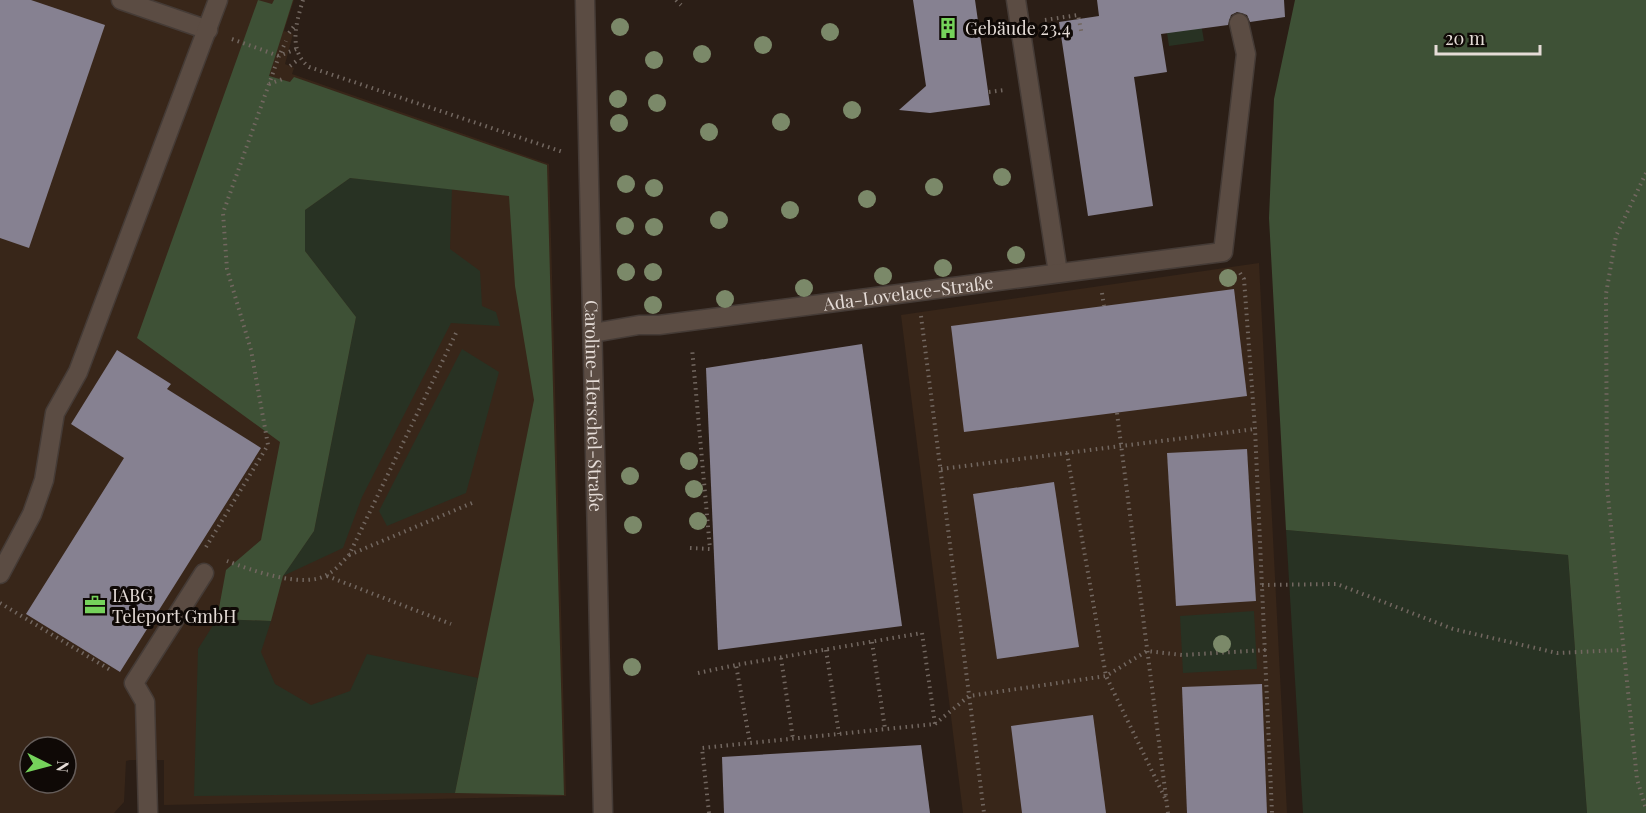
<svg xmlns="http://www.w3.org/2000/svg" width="1646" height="813" font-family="'Playfair Display',serif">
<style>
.built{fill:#382619;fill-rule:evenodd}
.green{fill:#283223}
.forest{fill:#3e5136}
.building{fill:#868191}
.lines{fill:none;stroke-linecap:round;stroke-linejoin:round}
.minor-casing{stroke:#453b36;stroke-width:21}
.path{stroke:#726760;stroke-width:4;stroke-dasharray:1.5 4.5;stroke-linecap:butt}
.minor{stroke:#5b4c43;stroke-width:18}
.tree{fill:#7b8969}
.labels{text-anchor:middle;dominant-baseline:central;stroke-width:6;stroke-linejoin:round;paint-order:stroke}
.poi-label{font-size:18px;fill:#e5dcd7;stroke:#0f0906;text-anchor:start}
.street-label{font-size:18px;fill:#e5dcd7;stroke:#0f0906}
</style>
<rect width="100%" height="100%" fill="#2b1e16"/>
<!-- built -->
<g class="built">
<path d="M0 0H294L284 31 293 34 285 64 294 68 292 74 549 164 566 796 164 805V760H130L126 761 124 802 114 813H0ZM30 747H66V783H30Z"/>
<path d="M1259 263 1287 813H963L901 315Z"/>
</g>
<!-- green -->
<g class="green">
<path d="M1162 0H1197L1204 41 1169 46Z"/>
<path d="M350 178 452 189 450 249 480 271 482 306 496 312 500 326 451 323 362 497 343 548 283 576 314 531 356 317 305 251V210Z"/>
<path d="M462 349 499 372 466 493 387 526 379 511Z"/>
<path d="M1286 530 1568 555 1587 813H1303Z"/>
<path d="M1254 611 1257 669 1183 673 1180 616Z"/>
<path d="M217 619 271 621 261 652 275 684 311 705 350 691 367 654 478 678 455 793 194 796 198 649Z"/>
</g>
<!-- forest -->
<g class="forest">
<path d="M258 0 272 4 274 0H293L269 76 290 82 294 77 547 165 564 795 455 793 534 400 515 286 509 196 350 178 305 210V251L356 317 314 531 283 576 271 621 217 619 226 570 261 540 280 442 137 338Z"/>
<path d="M1295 0H1646V813H1587L1568 555 1286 530 1269 218 1274 99Z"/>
</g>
<!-- building -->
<g class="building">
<path d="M0 0H31L105 25 29 248 0 238Z"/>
<path d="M913 0H975L990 105 930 113 899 110 926 86Z"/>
<path d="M1097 0H1284L1285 17 1250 22 1247 15 1237 12 1231 15 1228 25 1161 34 1167 72 1134 77 1153 206 1088 216 1059 22 1099 16Z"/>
<path d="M1234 289 1247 396 964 432 951 326Z"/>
<path d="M862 344 902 626 718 650 706 368Z"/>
<path d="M117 350 171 384 167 389 261 448 120 672 26 614 124 458 71 424Z"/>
<path d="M1247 449 1256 601 1176 606 1167 453Z"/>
<path d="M1054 482 1079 647 997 659 973 494Z"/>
<path d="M1262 684 1267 813H1187L1182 687Z"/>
<path d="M1093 715 1106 813H1022L1011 726Z"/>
<path d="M921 745 930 813H724L722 757Z"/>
</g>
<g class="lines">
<defs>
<g id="minor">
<path d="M121 0 208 30"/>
<path id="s1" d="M585 0 603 813"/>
<path d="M1016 0 1058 273"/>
<path id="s2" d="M593 333 639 325H659L1223 252 1246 54 1239 23"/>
<path d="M0 574 32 514 44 480 55 413 78 372 218 0"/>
<path d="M148 813 145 702 134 683 204 573"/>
</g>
</defs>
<!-- minor casing -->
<use href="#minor" class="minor-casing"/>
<!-- path -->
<g class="path">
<path d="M303 0C296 23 288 51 309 67L563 152"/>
<path d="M676 0 681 5"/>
<path d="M1045 20 1078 15 1082 35"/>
<path d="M289 33 295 25"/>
<path d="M232 39 279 56 286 41"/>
<path d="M290 66 299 59"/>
<path d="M269 84 285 78"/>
<path d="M989 92 1005 90"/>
<path d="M1646 173 1616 236 1606 294 1607 487 1637 779 1646 809"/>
<path d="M1240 273 1244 279 1255 429 1272 813"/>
<path d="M1102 293 1104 306"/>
<path d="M921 316 984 813"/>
<path d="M1117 413 1168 813"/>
<path d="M1067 453 1106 676 1165 798"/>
<path d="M941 469 1255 429"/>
<path d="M206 547 268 445 251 350 227 269 223 213 279 56 296 49"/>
<path d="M690 548 710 549 692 348"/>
<path d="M349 555 472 503"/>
<path d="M227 561C251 570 305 590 328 574 336 570 343 561 349 555L457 331"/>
<path d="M327 576 451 624"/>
<path d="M1262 585 1337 584 1453 629 1557 653 1623 650"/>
<path d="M0 603 112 671"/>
<path d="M872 642 885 729"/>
<path d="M826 650 839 734"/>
<path d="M781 658 793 739"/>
<path d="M698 673 736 665"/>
<path d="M935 724 969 696 1106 676 1147 651 1182 655 1266 650"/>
<path d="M709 813 702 748 935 724 922 633 736 665 750 743"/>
</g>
<!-- minor -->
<use href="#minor" class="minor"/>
</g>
<!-- trees -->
<g class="tree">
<circle cx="620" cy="27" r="9"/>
<circle cx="830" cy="32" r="9"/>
<circle cx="763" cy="45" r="9"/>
<circle cx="702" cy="54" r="9"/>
<circle cx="654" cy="60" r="9"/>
<circle cx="618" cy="99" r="9"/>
<circle cx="657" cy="103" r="9"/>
<circle cx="852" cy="110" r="9"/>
<circle cx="781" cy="122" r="9"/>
<circle cx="619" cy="123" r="9"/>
<circle cx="709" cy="132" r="9"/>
<circle cx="1002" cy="177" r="9"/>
<circle cx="626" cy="184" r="9"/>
<circle cx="934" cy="187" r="9"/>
<circle cx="654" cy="188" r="9"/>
<circle cx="867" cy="199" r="9"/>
<circle cx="790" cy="210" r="9"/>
<circle cx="719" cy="220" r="9"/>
<circle cx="625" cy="226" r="9"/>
<circle cx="654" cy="227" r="9"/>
<circle cx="1016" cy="255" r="9"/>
<circle cx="943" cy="268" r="9"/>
<circle cx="626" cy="272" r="9"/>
<circle cx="653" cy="272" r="9"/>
<circle cx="883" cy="276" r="9"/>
<circle cx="1228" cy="278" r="9"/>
<circle cx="804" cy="288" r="9"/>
<circle cx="725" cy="299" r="9"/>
<circle cx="653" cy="305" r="9"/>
<circle cx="689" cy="461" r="9"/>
<circle cx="630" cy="476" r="9"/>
<circle cx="694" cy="489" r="9"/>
<circle cx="698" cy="521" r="9"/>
<circle cx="633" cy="525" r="9"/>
<circle cx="1222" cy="644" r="9"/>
<circle cx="632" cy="667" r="9"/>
</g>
<!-- icons -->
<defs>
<symbol id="building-bare" viewBox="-9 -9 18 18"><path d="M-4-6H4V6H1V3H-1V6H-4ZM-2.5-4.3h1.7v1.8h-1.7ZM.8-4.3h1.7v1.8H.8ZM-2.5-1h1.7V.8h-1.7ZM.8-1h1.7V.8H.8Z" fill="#75d25b" stroke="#0f0906" stroke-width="2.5" paint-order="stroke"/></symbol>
<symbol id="office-bare" viewBox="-9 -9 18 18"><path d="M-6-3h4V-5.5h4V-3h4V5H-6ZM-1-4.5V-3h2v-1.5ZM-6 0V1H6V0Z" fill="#75d25b" stroke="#0f0906" stroke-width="2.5" paint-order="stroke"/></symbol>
</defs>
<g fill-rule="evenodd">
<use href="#building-bare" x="933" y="13" width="30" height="30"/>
<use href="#office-bare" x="80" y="590" width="30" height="30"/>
</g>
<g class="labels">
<!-- poi labels -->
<g class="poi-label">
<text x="965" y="28">Gebäude 23.4</text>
<text x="112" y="595">IABG<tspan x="112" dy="21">Teleport GmbH</tspan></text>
</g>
<!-- street labels -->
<g class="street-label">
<text stroke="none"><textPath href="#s2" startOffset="318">Ada-Lovelace-Straße</textPath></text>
<text stroke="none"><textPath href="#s1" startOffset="406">Caroline-Herschel-Straße</textPath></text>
</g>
</g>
<!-- north arrow -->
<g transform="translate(48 765) rotate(96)"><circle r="28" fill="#0f0906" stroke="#655d5a" stroke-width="1.5"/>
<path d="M0-4.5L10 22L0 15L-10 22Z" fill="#75d25b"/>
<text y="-9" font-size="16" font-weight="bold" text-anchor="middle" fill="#e5dcd7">N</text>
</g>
<!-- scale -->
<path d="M1436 45v9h104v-9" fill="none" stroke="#e5dcd7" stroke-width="3"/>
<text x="1445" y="45" font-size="18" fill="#e5dcd7" stroke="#0f0906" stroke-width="4.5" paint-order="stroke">20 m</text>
</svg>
